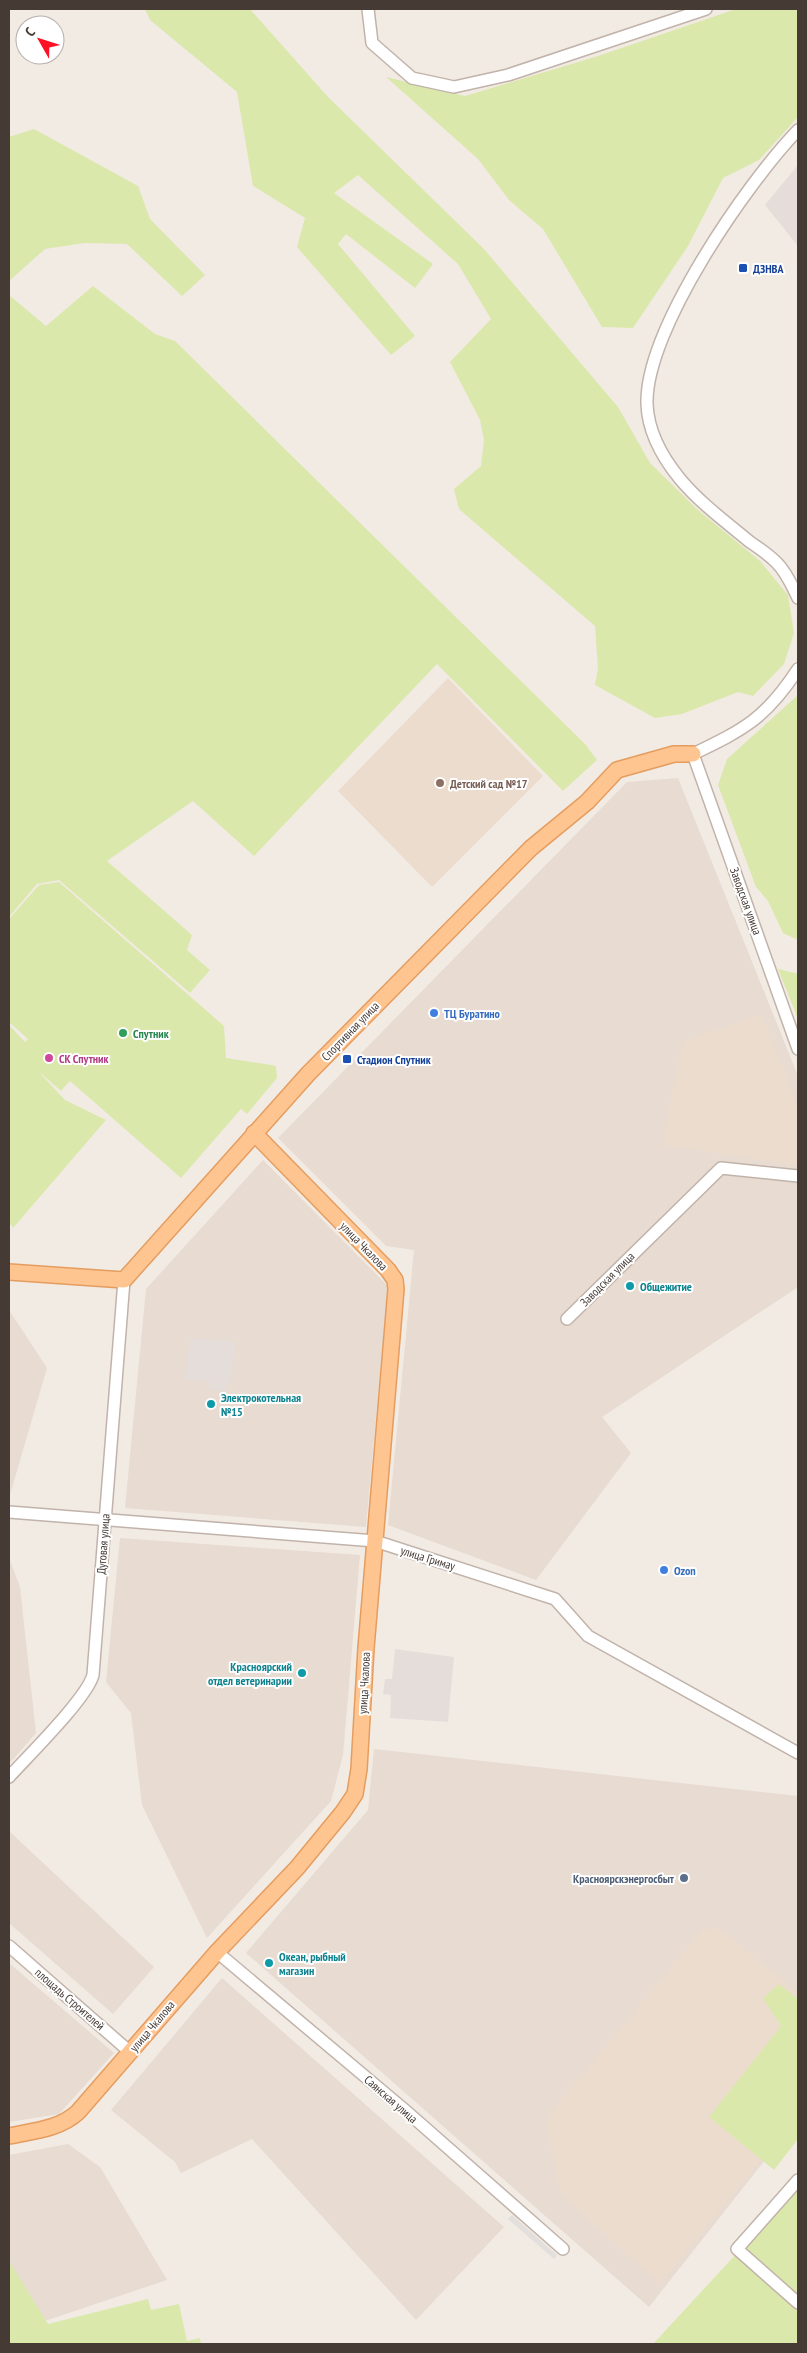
<svg xmlns="http://www.w3.org/2000/svg" width="807" height="2353" font-family="'PT Sans Narrow',sans-serif">
<style>
.residential{fill:#e7dbd2}
.industrial{fill:#e4ddd9}
.education{fill:#ecdcce}
.green{fill:#dbe8ac}
.parking{fill:#e3dfdd}
.lines{fill:none;stroke-linecap:round;stroke-linejoin:round}
.minor-casing{stroke:#c1b3aa;stroke-width:14}
.major-casing{stroke:#e59d5f;stroke-width:18}
.minor{stroke:#fff;stroke-width:11}
.major{stroke:#ffc591;stroke-width:15}
.transit-dot{fill:#1a4fb4;stroke:#fff;stroke-width:2}
.education-dot{fill:#8d6e63;stroke:#fff;stroke-width:2}
.shop-dot{fill:#3f7fe0;stroke:#fff;stroke-width:2}
.leisure-dot{fill:#2e9e5b;stroke:#fff;stroke-width:2}
.hotel-dot{fill:#d1479c;stroke:#fff;stroke-width:2}
.culture-dot{fill:#0f9aa8;stroke:#fff;stroke-width:2}
.service-dot{fill:#5c6f8a;stroke:#fff;stroke-width:2}
.labels{text-anchor:middle;dominant-baseline:central;stroke-width:4;stroke-linejoin:round;paint-order:stroke}
.transit-label{font-size:12px;font-weight:bold;fill:#164399;stroke:#fff;text-anchor:start}
.education-label{font-size:12px;font-weight:bold;fill:#785e54;stroke:#fff;text-anchor:start}
.street-label{font-size:12px;fill:#453a34;stroke:#fff}
.shop-label{font-size:12px;font-weight:bold;fill:#366cbe;stroke:#fff;text-anchor:start}
.leisure-label{font-size:12px;font-weight:bold;fill:#27864d;stroke:#fff;text-anchor:start}
.hotel-label{font-size:12px;font-weight:bold;fill:#b23c85;stroke:#fff;text-anchor:start}
.culture-label{font-size:12px;font-weight:bold;fill:#0d838f;stroke:#fff;text-anchor:start}
.service-label{font-size:12px;font-weight:bold;fill:#4e5e75;stroke:#fff;text-anchor:end}
</style>
<rect width="100%" height="100%" fill="#f2ebe4"/>
<!-- residential -->
<g class="residential">
<path d="M678 778 798 1076V1287L602 1417 631 1453 536 1580 388 1525 414 1250 386 1246 278 1138 627 782Z"/>
<path d="M263 1160 388 1286 366 1527 125 1508 146 1289Z"/>
<path d="M9 1310 47 1368 9 1498Z"/>
<path d="M120 1538 360 1555 343 1755 331 1801 207 1938 142 1805 131 1713 106 1682Z"/>
<path d="M9 1558 20 1587 36 1733 9 1764Z"/>
<path d="M374 1749 798 1796V2118L649 2307 246 1953 368 1810Z"/>
<path d="M9 1831 154 1967 113 2014 9 1923Z"/>
<path d="M9 1963 114 2053 59 2114 9 2122Z"/>
<path d="M222 1978 504 2227 416 2320 252 2139 181 2173 175 2162 111 2110Z"/>
<path d="M68 2144 100 2167 167 2280 9 2333V2155Z"/>
</g>
<!-- industrial -->
<g class="industrial">
<path d="M798 165V246L765 205Z"/>
<path d="M190 1338 235 1342 231 1383H226L225 1391 210 1390V1381L185 1380Z"/>
<path d="M395 1649 454 1657 448 1722 390 1718 391 1695 383 1694 385 1679H392Z"/>
</g>
<!-- education -->
<g class="education">
<path d="M448 678 543 776 432 887 338 791Z"/>
<path d="M761 1014 798 1105V1166L662 1145 682 1042Z"/>
<path d="M718 1927 798 1993V2114L660 2284 561 2195 546 2124 550 2113 701 1931Z"/>
</g>
<!-- green -->
<g class="green">
<path d="M145 9H250L328 97 483 248 618 407 650 463 698 510 760 561 788 595 794 633 784 664 753 696 738 692 682 714 655 718 595 685 598 668 595 626 459 509 454 489 481 466 484 440 480 420 450 362 491 319 458 264 358 175 334 193 433 264 415 288 346 234 338 244 415 336 391 355 297 247 305 218 253 186 237 92 150 20Z"/>
<path d="M736 9H798V117L759 160 723 178 688 246 633 328 602 327 543 229 509 200 478 159 386 77 465 96 598 56Z"/>
<path d="M34 129 138 186 150 219 205 275 182 296 127 244 84 243 45 249 9 281V137Z"/>
<path d="M93 286 155 334 175 341 585 744 597 760 563 791 437 664 254 856 193 801 107 861 192 935 187 950 210 970 190 993 59 880 37 884 9 917V295L46 326Z"/>
<path d="M798 695V940L783 933 768 901 756 887 718 785 727 759Z"/>
<path d="M59 882 224 1026 226 1058 271 1065 276 1066 277 1078 247 1114 241 1109 181 1178 70 1081 61 1091 38 1071 65 1100 106 1120 13 1228 9 1222V1025L25 1042 28 1039 9 1022V919L39 885Z"/>
<path d="M779 969 798 974V1019L778 969Z"/>
<path d="M779 1984 798 1999V2139L774 2170 709 2117 781 2026 763 1998Z"/>
<path d="M798 2187V2344H653Z"/>
<path d="M9 2261 48 2324 148 2299 151 2310 179 2304 187 2341 200 2338 201 2344H9Z"/>
</g>
<!-- parking -->
<path class="parking" d="M512 2215 557 2255 554 2259 508 2219Z"/>
<g class="lines">
<defs>
<g id="minor">
<path d="M368 9 372 43 412 78 454 87 508 75 706 9"/>
<path d="M798 130C747 183 645 330 647 404 648 433 662 457 680 479 700 503 726 522 750 542 759 548 769 555 777 563 787 573 792 586 798 598"/>
<path d="M798 669C766 718 745 729 693 754L798 1049"/>
<path d="M567 1319 721 1168 798 1176"/>
<path d="M9 1512 375 1541 555 1599 588 1636 798 1753"/>
<path d="M9 1777C28 1756 87 1698 93 1675L124 1280"/>
<path d="M9 1946 130 2052"/>
<path d="M217 1952 406 2111 563 2249"/>
<path d="M798 2180 737 2249 798 2303"/>
</g>
<g id="major">
<path d="M9 1272 124 1280 308 1074 531 848 587 802 617 770 674 754H693"/>
<path d="M9 2136C33 2131 60 2129 78 2112L217 1952 297 1868 343 1812 355 1794 359 1769 366 1648 396 1289 395 1280 388 1270 254 1133"/>
</g>
</defs>
<!-- minor casing -->
<use href="#minor" class="minor-casing"/>
<!-- major casing -->
<use href="#major" class="major-casing"/>
<!-- minor -->
<use href="#minor" class="minor"/>
<!-- major -->
<use href="#major" class="major"/>
</g>
<!-- markers -->
<g class="transit-dot">
<rect x="738" y="263" width="10" height="10" rx="2.5"/>
<rect x="342" y="1054" width="10" height="10" rx="2.5"/>
</g>
<circle class="education-dot" cx="440" cy="783" r="5"/>
<g class="shop-dot">
<circle cx="434" cy="1013" r="5"/>
<circle cx="664" cy="1570" r="5"/>
</g>
<circle class="leisure-dot" cx="123" cy="1033" r="5"/>
<circle class="hotel-dot" cx="49" cy="1058" r="5"/>
<g class="culture-dot">
<circle cx="630" cy="1286" r="5"/>
<circle cx="211" cy="1404" r="5"/>
<circle cx="302" cy="1673" r="5"/>
<circle cx="269" cy="1963" r="5"/>
</g>
<circle class="service-dot" cx="684" cy="1878" r="5"/>
<g class="labels">
<!-- transit labels -->
<g class="transit-label">
<text x="753" y="268">ДЗНВА</text>
<text x="357" y="1059">Стадион Спутник</text>
</g>
<!-- education labels -->
<g class="education-label">
<text x="450" y="783">Детский сад №17</text>
</g>
<!-- street labels -->
<g class="street-label">
<text transform="translate(746 901) rotate(70)">Заводская улица</text>
<text transform="translate(350 1031) rotate(-46)">Спортивная улица</text>
<text transform="translate(364 1246) rotate(46)">улица Чкалова</text>
<text transform="translate(607 1279) rotate(-45)">Заводская улица</text>
<text transform="translate(103 1544) rotate(-86)">Дуговая улица</text>
<text transform="translate(428 1558) rotate(17)">улица Гримау</text>
<text transform="translate(364 1683) rotate(-87)">улица Чкалова</text>
<text transform="translate(70 1999) rotate(41)">площадь Строителей</text>
<text transform="translate(152 2026) rotate(-50)">улица Чкалова</text>
<text transform="translate(391 2099) rotate(41)">Саянская улица</text>
</g>
<!-- shop labels -->
<g class="shop-label">
<text x="444" y="1013">ТЦ Буратино</text>
<text x="674" y="1570">Ozon</text>
</g>
<!-- leisure labels -->
<g class="leisure-label">
<text x="133" y="1033">Спутник</text>
</g>
<!-- hotel labels -->
<g class="hotel-label">
<text x="59" y="1058">СК Спутник</text>
</g>
<!-- culture labels -->
<g class="culture-label">
<text x="640" y="1286">Общежитие</text>
<text x="221" y="1397">Электрокотельная<tspan x="221" dy="14">№15</tspan></text>
<text x="292" y="1666" text-anchor="end">Красноярский<tspan x="292" dy="14">отдел ветеринарии</tspan></text>
<text x="279" y="1956">Океан, рыбный<tspan x="279" dy="14">магазин</tspan></text>
</g>
<!-- service labels -->
<g class="service-label">
<text x="674" y="1878">Красноярскэнергосбыт</text>
</g>
</g>
<!-- border -->
<rect width="807" height="2353" fill="none" stroke="#453a34" stroke-width="20"/>
<!-- north arrow -->
<g transform="translate(40 40) rotate(309)"><circle r="24" fill="#ffffff" stroke="#b5b0ae"/>
<path d="M0-4L9 19L0 12L-9 19Z" fill="#fe1025"/>
<text y="-8" font-size="14" font-weight="bold" text-anchor="middle" fill="#453a34">С</text>
</g>
</svg>
